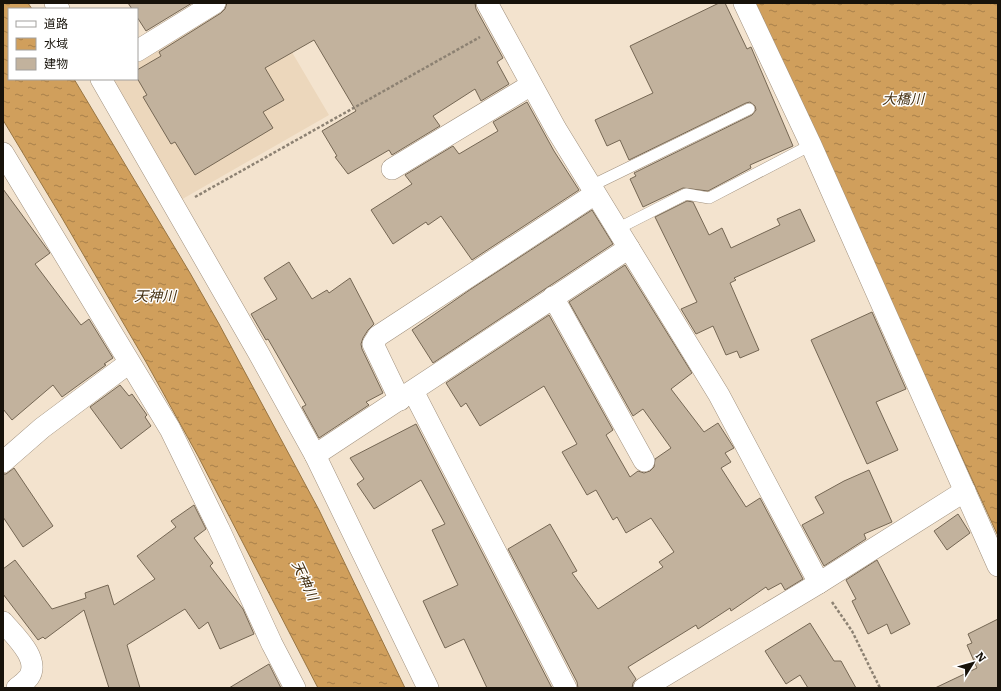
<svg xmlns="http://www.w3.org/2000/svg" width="1001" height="691" font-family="Literata,'Noto Sans JP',serif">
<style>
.built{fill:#ecd7bc}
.water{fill:url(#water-ripples);stroke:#987543}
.building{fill:#c2b29d;stroke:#756754}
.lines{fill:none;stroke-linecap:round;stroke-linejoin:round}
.lane-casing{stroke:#a1917e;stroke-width:12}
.street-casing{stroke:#a1917e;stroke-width:22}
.path{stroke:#8c8172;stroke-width:2.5;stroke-dasharray:3 2;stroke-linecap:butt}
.lane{stroke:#fff;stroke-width:11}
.street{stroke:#fff;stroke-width:21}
.labels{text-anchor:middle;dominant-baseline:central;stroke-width:3;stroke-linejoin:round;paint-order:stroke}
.water-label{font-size:14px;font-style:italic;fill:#453113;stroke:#fff}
</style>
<defs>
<pattern id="water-ripples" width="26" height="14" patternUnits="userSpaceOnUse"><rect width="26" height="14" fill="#d09f5c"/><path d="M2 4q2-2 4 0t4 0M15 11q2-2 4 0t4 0" fill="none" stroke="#a8804a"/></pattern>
</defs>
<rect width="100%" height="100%" fill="#f3e3ce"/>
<!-- built -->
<path class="built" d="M230 3H263L329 115 179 201 108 79H137V57Z"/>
<!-- water -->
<g class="water">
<path d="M3 3H28L32 9H9V79H74L190 273 219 324 319 510 405 688H318L198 456 146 362 62 218 3 120Z"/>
<path d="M754 3H998V536Z"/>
</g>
<!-- building -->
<g class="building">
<path d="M128 3H192L146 31 137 17V9H132Z"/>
<path d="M227 3H475L476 9 503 58 497 62 509 84 481 101 475 89 433 116 440 126 392 155 389 150 348 174 335 157 337 156 322 131 356 111 314 40 265 68 284 100 263 112 273 128 195 175 175 142 171 144 143 97 147 95 137 78V70L161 56 159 52 221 13 225 9Z"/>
<path d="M719 3H725L747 49 751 47 793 146 750 165 751 168 708 191 683 188 643 207 630 179 636 176 634 173 752 115 756 110 755 106 750 102 746 103 629 160 620 140 607 146 595 120 653 93 630 46Z"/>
<path d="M527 102 554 151 579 190 472 260 441 216 428 225 426 222 393 244 371 210 412 184 405 175 453 146 459 154 498 131 493 122Z"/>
<path d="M3 189 50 253 35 264 81 325 89 319 113 358 104 364 106 365 62 397 53 385 12 420 3 409Z"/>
<path d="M687 201 693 202 709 235 722 228 731 248 780 225 777 219 800 209 815 241 734 278 736 280 730 283 759 350 740 358 737 351 726 355 713 326 696 334 681 309 697 302 655 217Z"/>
<path d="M592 210 613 244 433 363 412 330 471 289Z"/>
<path d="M289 262 312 299 327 290 329 293 350 278 374 324 368 330 363 338 361 344 362 349 383 393 366 402 369 405 319 438 302 407 306 405 268 339 266 340 251 314 277 299 264 278Z"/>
<path d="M625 265 692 373 671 389 704 432 718 423 734 448 725 453 731 462 721 468 746 507 760 498 803 579 785 590 781 583 768 590 766 587 731 611 730 608 698 629 696 625 628 667 636 679 633 683 632 688H578L577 682 508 549 550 524 577 571 572 573 598 609 663 567 659 562 674 552 651 518 626 533 617 517 613 520 596 490 587 495 562 452 577 444 544 386 480 426 466 403 461 407 446 383 549 315 613 430 606 435 630 477 638 471 644 473 650 471 654 467 655 459 671 448 643 409 633 416 569 302Z"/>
<path d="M872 312 906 389 876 402 898 450 867 464 811 340Z"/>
<path d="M120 385 129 396 132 394 147 415 145 417 151 426 121 449 90 407Z"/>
<path d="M416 424 552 688H487L464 639 445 648 423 601 458 585 432 530 445 524 421 480 374 509 357 484 364 479 350 458Z"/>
<path d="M14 468 53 526 23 547 3 517V474H6Z"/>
<path d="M869 470 892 522 864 534 866 539 824 566 802 525 824 513 815 497 844 481Z"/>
<path d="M194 505 206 529 194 538 213 563 210 566 243 609 254 634 220 649 208 622 199 629 185 609 127 645 140 688H109L84 610 45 639 43 637 38 640 3 594V569L15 560 52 609 86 598 85 593 108 585 114 605 155 579 137 556 176 527 171 521Z"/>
<path d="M958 514 970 533 947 550 934 531Z"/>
<path d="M877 560 910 624 891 634 887 624 868 634 852 601 856 599 846 580Z"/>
<path d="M998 619V688H935L977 668 967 645 972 643 968 634Z"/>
<path d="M810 623 834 661H841L856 688H808L800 675 786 684 765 651Z"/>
<path d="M269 664 281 688H229Z"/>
</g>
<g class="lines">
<defs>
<g id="lane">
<path d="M591 186 749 109"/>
<path d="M617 229 686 194 709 198 811 145"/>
</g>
<g id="street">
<path d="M55 3 59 9"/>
<path d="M487 3 556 129 719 395 819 583"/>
<path d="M744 3 811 145 998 566"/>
<path d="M137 51 215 3"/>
<path d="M101 79 258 352 315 455 428 688"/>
<path d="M3 153 170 429 219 529 272 644 295 688"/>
<path d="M392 169 531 85"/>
<path d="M553 297 644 461"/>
<path d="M413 391 566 688"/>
<path d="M400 400 373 344 378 336 595 194"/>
<path d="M315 455 629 248"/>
<path d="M3 462 42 428 129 363"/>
<path d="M3 622C14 635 41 659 29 677 26 681 21 685 17 688"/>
<path d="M644 688 819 583 965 491"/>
</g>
</defs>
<!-- lane casing -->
<use href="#lane" class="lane-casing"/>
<!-- street casing -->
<use href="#street" class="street-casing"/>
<!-- path -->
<g class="path">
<path d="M195 197 480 37"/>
<path d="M832 602 852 631 880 688"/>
</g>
<!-- lane -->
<use href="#lane" class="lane"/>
<!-- street -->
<use href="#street" class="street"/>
</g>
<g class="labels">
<!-- water labels -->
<g class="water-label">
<text x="903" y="98">大橋川</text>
<text x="155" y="295">天神川</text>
<text transform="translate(306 580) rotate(65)">天神川</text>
</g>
</g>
<!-- border -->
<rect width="1001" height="691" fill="none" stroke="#17120a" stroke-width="8"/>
<!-- legend -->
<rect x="8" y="8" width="130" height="72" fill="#ffffff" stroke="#a2a09d"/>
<rect x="16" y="21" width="20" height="6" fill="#ffffff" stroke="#a2a09d"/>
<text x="44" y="28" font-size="12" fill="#17120a">道路</text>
<rect x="16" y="38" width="20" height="12" fill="url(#water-ripples)" stroke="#a2a09d"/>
<text x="44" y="48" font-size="12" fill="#17120a">水域</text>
<rect x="16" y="58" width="20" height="12" fill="#c2b29d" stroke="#a2a09d"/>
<text x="44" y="68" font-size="12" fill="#17120a">建物</text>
<!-- north arrow -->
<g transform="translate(973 663) rotate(53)" stroke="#ffffff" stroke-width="3" paint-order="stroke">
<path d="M0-3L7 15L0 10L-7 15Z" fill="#17120a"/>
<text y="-6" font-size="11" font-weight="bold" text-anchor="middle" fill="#17120a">N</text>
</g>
</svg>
